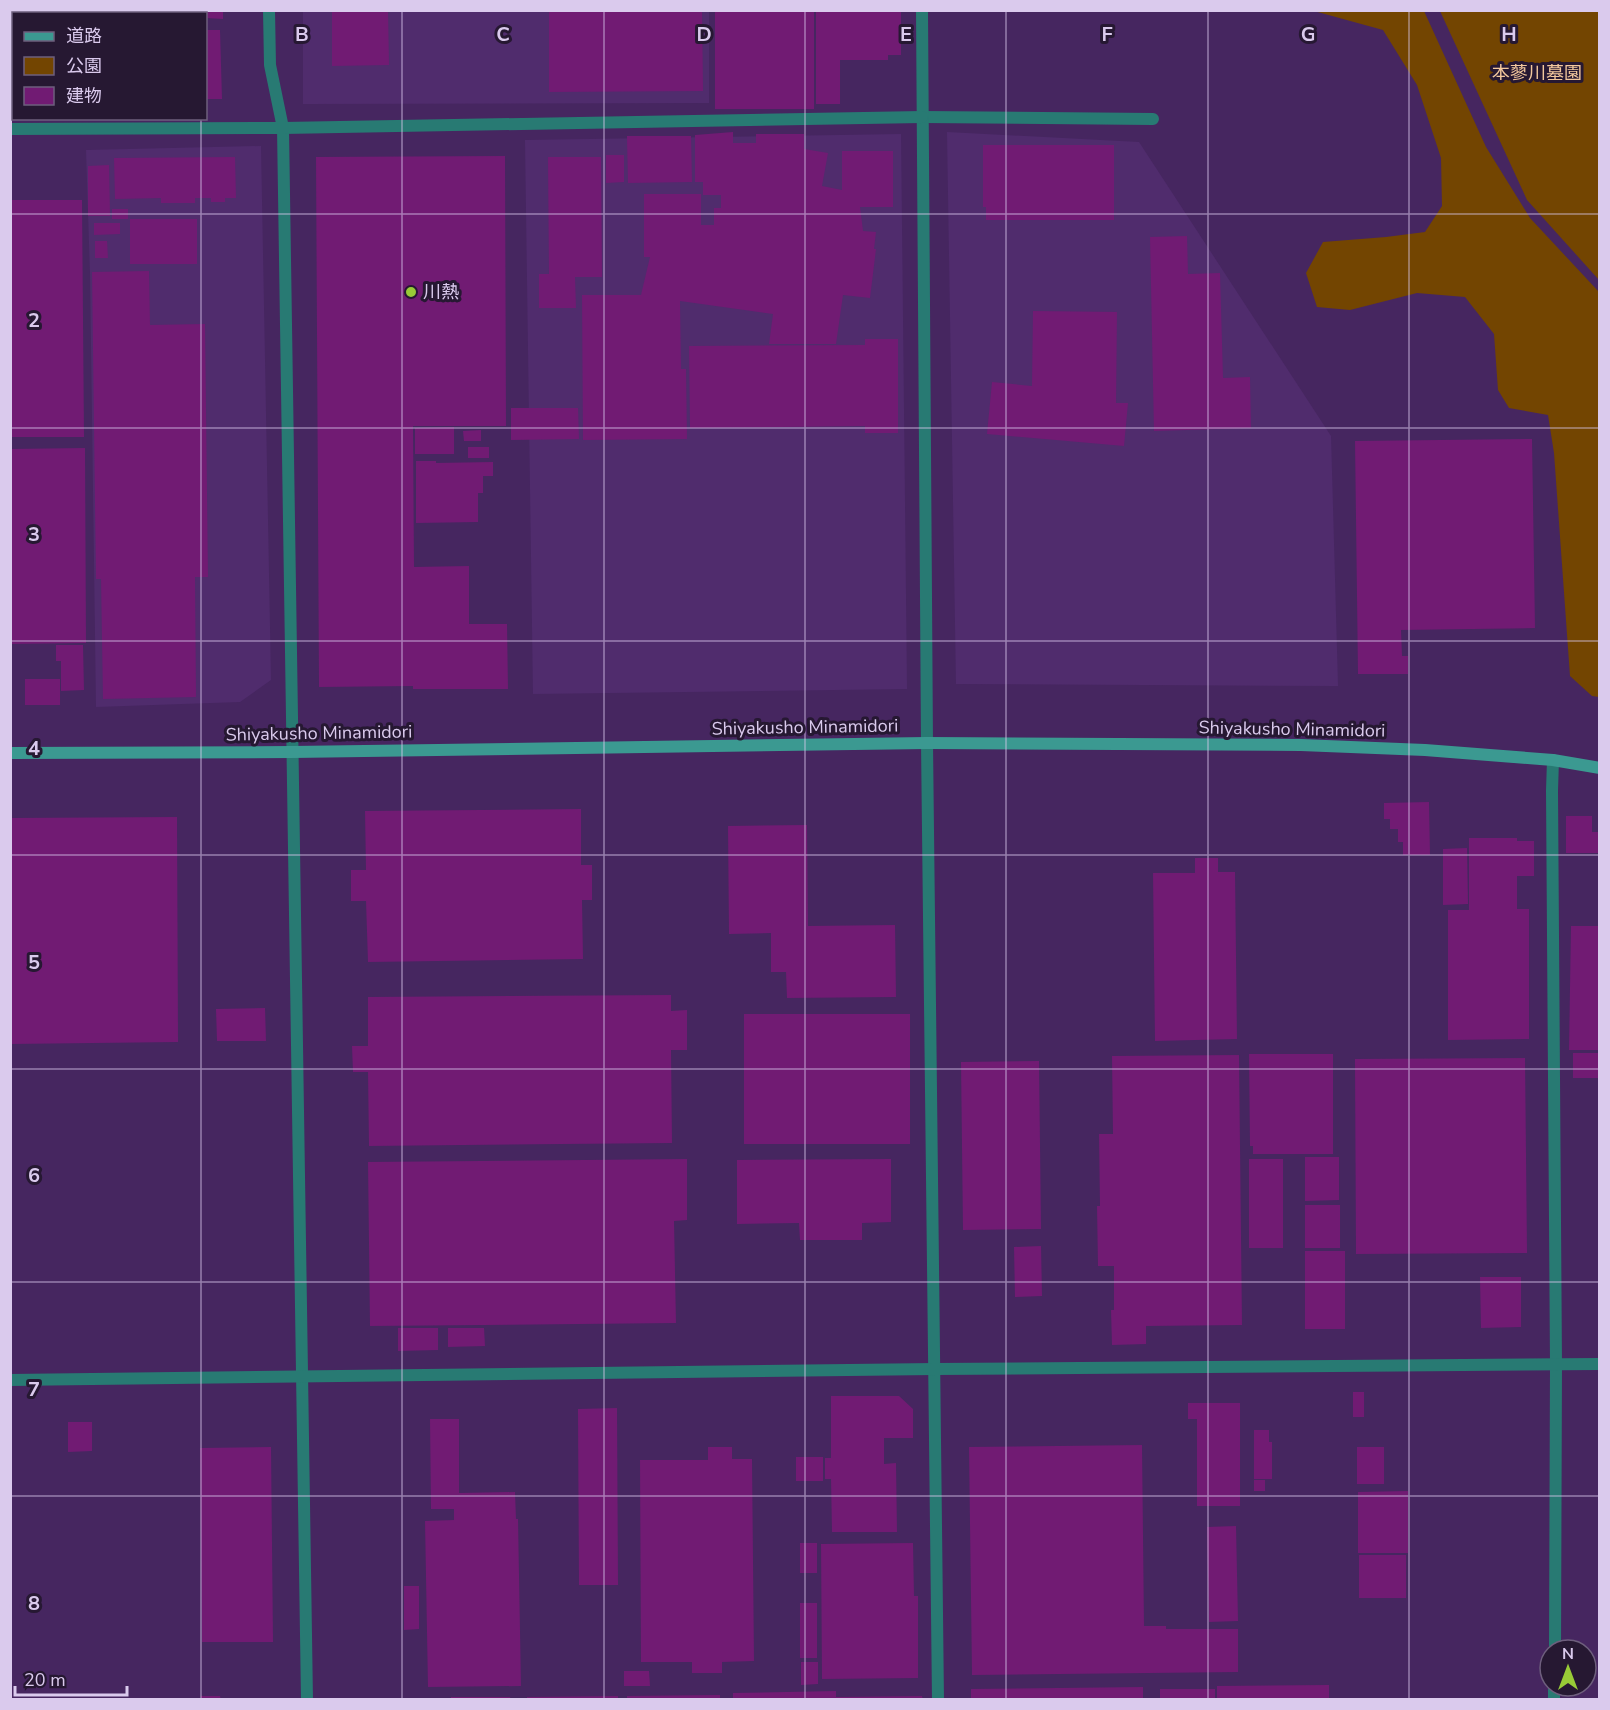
<svg xmlns="http://www.w3.org/2000/svg" width="1610" height="1710" font-family="'Nunito Sans','Noto Sans JP',sans-serif">
<style>
.built{fill:#502c6d}
.green{fill:#734501}
.building{fill:#711b73}
.lines{fill:none;stroke-linecap:round;stroke-linejoin:round}
.lane{stroke:#287a73;stroke-width:12}
.street{stroke:#287a73;stroke-width:12}
.secondary{stroke:#3b9991;stroke-width:12}
.grid{fill:none;stroke:#dacaed;stroke-width:1.5;stroke-opacity:0.55}
.poi-dot{fill:#98cb37;stroke:#261832;stroke-width:2}
.labels{text-anchor:middle;dominant-baseline:central;stroke-width:6;stroke-linejoin:round;paint-order:stroke}
.park-label{font-size:18px;fill:#f3c89d;stroke:#261832}
.poi-label{font-size:18px;fill:#dacaed;stroke:#261832;text-anchor:start}
.street-label{font-size:18px;fill:#dacaed;stroke:#261832}
.grid-label{font-size:20px;text-anchor:middle;font-weight:bold;fill:#dacaed;stroke:#261832;stroke-width:6;stroke-linejoin:round;paint-order:stroke}
</style>
<rect width="100%" height="100%" fill="#462660"/>
<!-- built -->
<g class="built">
<path d="M303 11H709V103L303 104Z"/>
<path d="M947 132 1139 142 1331 436 1338 686 956 684Z"/>
<path d="M901 134 907 689 533 694 525 140Z"/>
<path d="M261 146 271 680 240 702 96 707 90 274 86 150Z"/>
</g>
<!-- green -->
<g class="green">
<path d="M1314 11H1424L1486 147 1530 218 1599 292V697L1592 696 1570 676 1554 453 1548 415 1509 408 1498 390 1494 334 1465 297 1417 293 1350 310 1317 307 1306 273 1323 242 1386 237 1425 232 1442 206 1441 158 1417 85 1383 30Z"/>
<path d="M1440 11H1599V280L1527 200Z"/>
</g>
<!-- building -->
<g class="building">
<path d="M10 10H110V14H14V106H10Z"/>
<path d="M182 10H223V19L206 18V14H182Z"/>
<path d="M332 10H388L389 65 332 66Z"/>
<path d="M549 10H702L703 91 549 92Z"/>
<rect x="715" y="10" width="99" height="99"/>
<path d="M816 10H901V55H888V60H840V104H816Z"/>
<path d="M206 30H220L222 99H206Z"/>
<path d="M733 132V143H756V134H804V149L828 153 822 186 842 190V151H893V207H860L863 231 876 232 874 249H876L870 298 843 295 836 344H769L773 314 680 301 681 369H686L687 439 583 440 582 295H641L650 257H644V194H701V225H714V208H721V195H703V182H695V135Z"/>
<path d="M627 136H691L692 182 628 183Z"/>
<path d="M983 145H1114V220H986V207H983Z"/>
<path d="M606 155H624V182L606 183Z"/>
<path d="M505 156 506 426H413L414 567 469 566V624H507L508 689H413V686L319 687 316 157Z"/>
<path d="M235 157 236 198H225V202H211V198H195V203H161V198L115 199 114 158Z"/>
<path d="M548 157H601L602 277H575L576 308H539V274H549Z"/>
<path d="M109 165 110 216H88V166Z"/>
<path d="M10 200H82L84 437H10Z"/>
<rect x="112" y="209" width="16" height="10"/>
<rect x="130" y="219" width="67" height="45"/>
<path d="M94 223H120V234L94 235Z"/>
<path d="M1187 236 1188 274 1220 273 1223 378 1250 377 1251 428 1154 431 1150 237Z"/>
<path d="M95 241H107L108 258H95Z"/>
<path d="M149 271 150 325 205 324 208 577H195L196 697 103 699 101 579H96L92 272Z"/>
<path d="M1033 311 1117 312 1116 403H1128L1124 446 987 434 992 382 1032 386Z"/>
<path d="M865 339H898V433H865V426L690 428 689 346 865 345Z"/>
<path d="M511 408H578L579 439 511 440Z"/>
<path d="M454 427V454H415V428Z"/>
<path d="M481 430V441H464L463 431Z"/>
<path d="M1532 439 1535 628 1401 630 1402 656H1408V674H1358L1355 441Z"/>
<rect x="468" y="447" width="21" height="11"/>
<path d="M85 448 86 643 10 644V449Z"/>
<path d="M416 461H436V463L493 462V476H483V493H478V522L416 523Z"/>
<path d="M56 645H83L84 690 61 691V661H56Z"/>
<rect x="25" y="679" width="35" height="26"/>
<path d="M1429 802 1430 855H1403V842H1398V829H1390V819H1384V803Z"/>
<path d="M581 809V865H592V900H582L583 959 368 962 366 901H351V870H366L365 811Z"/>
<path d="M1566 816H1592V832H1600V853H1566Z"/>
<path d="M177 817 178 1042 10 1044V818Z"/>
<path d="M807 825 808 926 895 925 896 997 787 998 786 972H771V933L729 934 728 826Z"/>
<path d="M1469 838H1517V841H1534V876H1517V909H1529V1039L1448 1040V910H1469Z"/>
<path d="M1467 848 1468 904 1443 905V849Z"/>
<path d="M1195 858H1218V872H1235L1237 1039 1155 1041 1153 873H1195Z"/>
<path d="M1571 926H1600V1050H1569Z"/>
<path d="M671 995V1011L687 1010V1050H671L672 1143 369 1146 368 1072H353L352 1046H368V997Z"/>
<path d="M265 1008 266 1041H217L216 1009Z"/>
<rect x="744" y="1014" width="166" height="130"/>
<rect x="1573" y="1053" width="27" height="25"/>
<path d="M1249 1054H1333V1154H1253V1146H1250Z"/>
<path d="M1239 1055 1242 1325 1146 1326V1344L1112 1345 1111 1310H1114V1266H1098L1097 1206H1100L1099 1134H1113L1112 1056Z"/>
<path d="M1525 1058 1527 1253 1356 1254 1355 1059Z"/>
<path d="M1039 1061 1041 1229 963 1230 961 1062Z"/>
<path d="M1305 1157H1339V1200L1305 1201Z"/>
<path d="M687 1159V1220L674 1221 676 1323 370 1326 368 1162Z"/>
<path d="M891 1159V1222L862 1223V1240H800L799 1223 737 1224V1160Z"/>
<rect x="1249" y="1159" width="34" height="89"/>
<rect x="1305" y="1205" width="35" height="43"/>
<path d="M1041 1246 1042 1296 1015 1297 1014 1247Z"/>
<rect x="1305" y="1251" width="40" height="78"/>
<path d="M1480 1277H1521V1327L1481 1328Z"/>
<path d="M398 1328H438V1350L398 1351Z"/>
<path d="M448 1328H484L485 1346 448 1347Z"/>
<rect x="1353" y="1392" width="11" height="25"/>
<path d="M831 1396H899L913 1409V1438H884V1464L896 1463 897 1532H832L831 1479H825V1458H831Z"/>
<path d="M1188 1403H1240V1506H1197V1419H1188Z"/>
<path d="M617 1408 618 1585H579L578 1409Z"/>
<path d="M430 1419H459V1493L515 1492 516 1519H518L521 1686 428 1687 425 1521 454 1520V1509H431Z"/>
<path d="M68 1422H92V1451L68 1452Z"/>
<path d="M1254 1430H1269V1442H1272V1479H1254Z"/>
<path d="M1142 1445 1144 1626H1166V1629H1238V1672L972 1675 969 1447Z"/>
<path d="M271 1447 273 1642H202L200 1448Z"/>
<path d="M708 1447H732V1459H752L754 1661 722 1662V1673H692V1662H641L640 1460H708Z"/>
<rect x="1357" y="1447" width="27" height="37"/>
<rect x="796" y="1457" width="27" height="24"/>
<rect x="1254" y="1480" width="11" height="11"/>
<path d="M1408 1491V1553H1358V1492Z"/>
<path d="M1236 1526 1238 1621 1209 1622 1207 1527Z"/>
<rect x="800" y="1543" width="17" height="30"/>
<path d="M913 1543 914 1596H918V1678L822 1679 821 1544Z"/>
<rect x="1359" y="1555" width="47" height="43"/>
<path d="M404 1586H419V1629L404 1630Z"/>
<rect x="800" y="1603" width="17" height="55"/>
<path d="M801 1662H818V1684L801 1685Z"/>
<path d="M624 1671H649L650 1686H624Z"/>
<path d="M1329 1685V1700H1217V1686Z"/>
<path d="M1143 1687V1700H971V1689Z"/>
<rect x="1160" y="1689" width="55" height="11"/>
<path d="M836 1691V1697L922 1696 923 1700H733V1693Z"/>
<path d="M720 1695V1700H627V1696Z"/>
<path d="M201 1696H220L221 1700H201Z"/>
<path d="M618 1696V1700H527V1697Z"/>
<path d="M451 1697H510L511 1700H451Z"/>
</g>
<g class="lines">
<!-- lane -->
<path class="lane" d="M922 117 1153 119"/>
<!-- street -->
<g class="street">
<path d="M269 10 270 65 283 128 307 1700"/>
<path d="M922 10 927 743 938 1700"/>
<path d="M10 129 283 128 922 117"/>
<path d="M1553 760 1552 791 1556 1364 1555 1650"/>
<path d="M10 1380 935 1369 1600 1364"/>
<path d="M1554 1700V1686"/>
</g>
<!-- secondary -->
<path class="secondary" d="M10 753 292 752 927 743 1301 745 1425 750 1553 760 1600 768"/>
</g>
<!-- grid -->
<path class="grid" d="M201 10V14M402 10V1700M604 10V1700M805 10V1700M1006 10V1700M1208 10V1700M1409 10V1700M201 118V1700M10 214H1600M10 428H1600M10 641H1600M10 855H1600M10 1069H1600M10 1282H1600M10 1496H1600"/>
<!-- markers -->
<circle class="poi-dot" cx="411" cy="292" r="6"/>
<g class="labels">
<!-- park labels -->
<g class="park-label">
<text x="1537" y="73">本蓼川墓園</text>
</g>
<!-- poi labels -->
<g class="poi-label">
<text x="423" y="292">川熱</text>
</g>
<!-- street labels -->
<g class="street-label">
<text transform="translate(805 727) rotate(-1)">Shiyakusho Minamidori</text>
<text transform="translate(1292 729) rotate(1)">Shiyakusho Minamidori</text>
<text transform="translate(319 733) rotate(-1)">Shiyakusho Minamidori</text>
</g>
</g>
<g class="grid-label">
<text x="302" y="41">B</text>
<text x="503" y="41">C</text>
<text x="704" y="41">D</text>
<text x="906" y="41">E</text>
<text x="1107" y="41">F</text>
<text x="1308" y="41">G</text>
<text x="1509" y="41">H</text>
<text x="34" y="327">2</text>
<text x="34" y="541">3</text>
<text x="34" y="755">4</text>
<text x="34" y="969">5</text>
<text x="34" y="1182">6</text>
<text x="34" y="1396">7</text>
<text x="34" y="1610">8</text>
</g>
<!-- border -->
<rect width="1610" height="1710" fill="none" stroke="#dacaed" stroke-width="24"/>
<!-- legend -->
<rect x="12" y="12" width="195" height="108" fill="#261832" stroke="#6e5f7d" stroke-width="1.5"/>
<rect x="24" y="32" width="30" height="9" fill="#3b9991" stroke="#6e5f7d" stroke-width="1.5"/>
<text x="66" y="42" font-size="18" fill="#dacaed">道路</text>
<rect x="24" y="57" width="30" height="18" fill="#734501" stroke="#6e5f7d" stroke-width="1.5"/>
<text x="66" y="72" font-size="18" fill="#dacaed">公園</text>
<rect x="24" y="87" width="30" height="18" fill="#711b73" stroke="#6e5f7d" stroke-width="1.5"/>
<text x="66" y="102" font-size="18" fill="#dacaed">建物</text>
<!-- north arrow -->
<g transform="translate(1568 1668)"><circle r="28" fill="#261832" stroke="#6e5f7d" stroke-width="1.5"/>
<path d="M0-4.5L10 22L0 15L-10 22Z" fill="#98cb37"/>
<text y="-9" font-size="16" font-weight="bold" text-anchor="middle" fill="#dacaed">N</text>
</g>
<!-- scale -->
<path d="M15 1686v9h112v-9" fill="none" stroke="#dacaed" stroke-width="3"/>
<text x="24" y="1686" font-size="18" fill="#dacaed" stroke="#261832" stroke-width="4.5" paint-order="stroke">20 m</text>
</svg>
